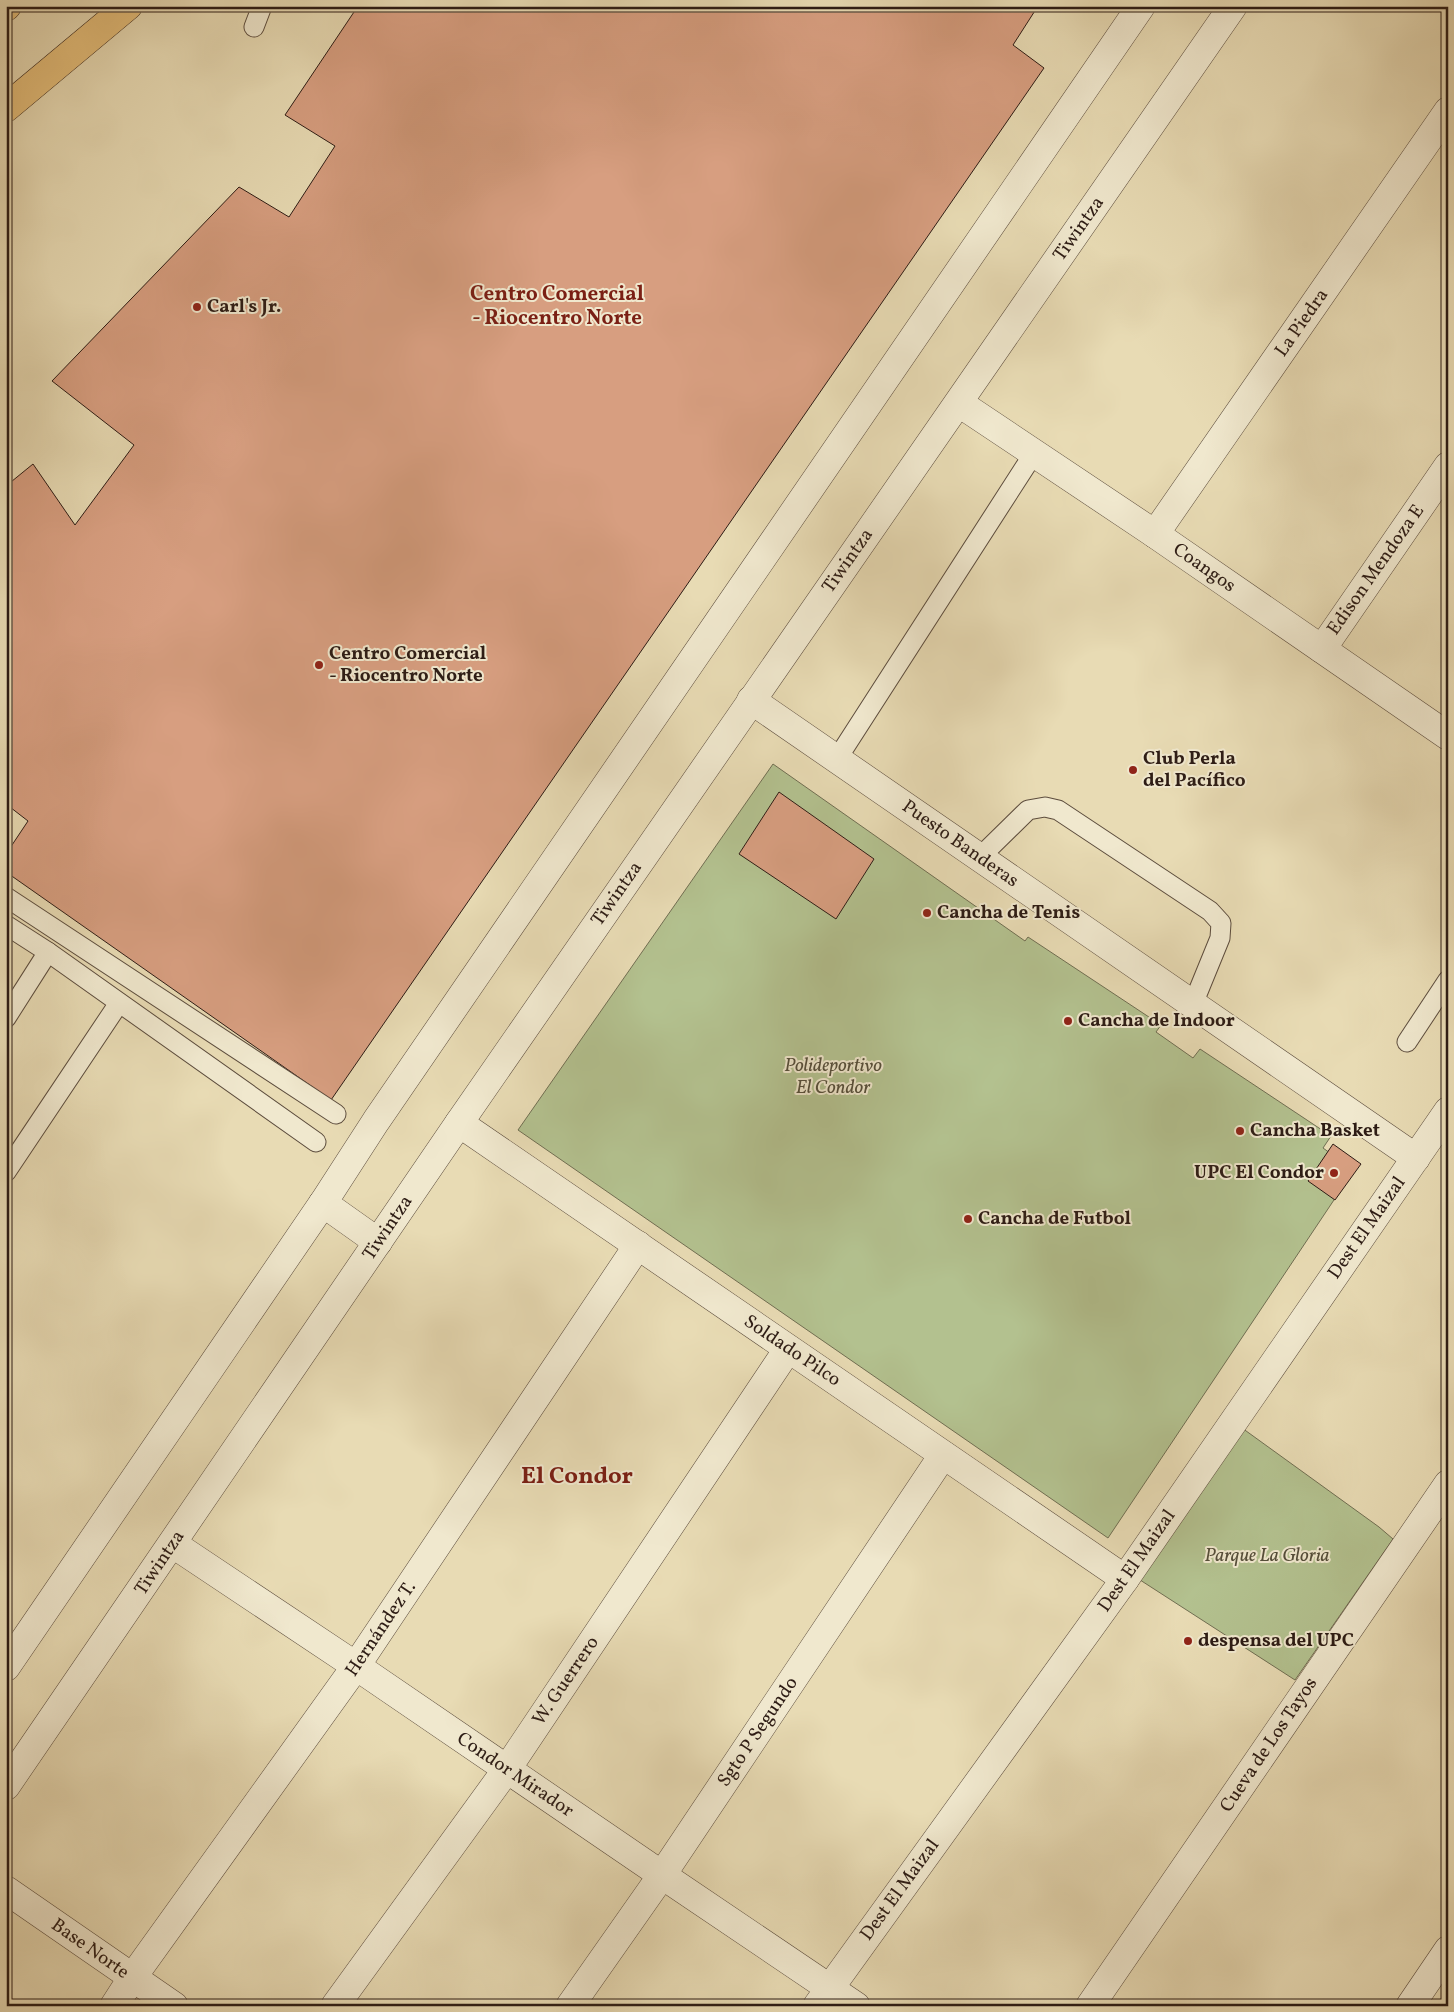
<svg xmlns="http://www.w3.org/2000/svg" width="1454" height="2012" font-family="Vollkorn,serif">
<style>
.green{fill:#b3c18f;stroke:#706e52}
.building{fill:#d79e80;stroke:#2d1c15}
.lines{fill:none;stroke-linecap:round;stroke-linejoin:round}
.service-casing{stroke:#5c4c3d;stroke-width:21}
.minor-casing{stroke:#5c4c3d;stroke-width:29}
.tertiary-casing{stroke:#5c4c3d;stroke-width:29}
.primary-casing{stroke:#2d1c15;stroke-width:29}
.trunk-casing{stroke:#2d1c15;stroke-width:29}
.service{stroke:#f0e8ce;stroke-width:19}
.minor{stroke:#f0e8ce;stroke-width:28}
.tertiary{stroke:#f0e8ce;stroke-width:28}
.primary{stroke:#e4be7a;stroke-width:28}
.trunk{stroke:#e4be7a;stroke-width:28}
.poi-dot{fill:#8f2418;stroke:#f0e8ce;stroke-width:2}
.labels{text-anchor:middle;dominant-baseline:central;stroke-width:4;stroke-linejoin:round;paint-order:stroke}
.street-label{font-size:19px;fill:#2d1c15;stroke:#f0e8ce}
.poi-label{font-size:19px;font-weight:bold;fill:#2d1c15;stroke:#f0e8ce;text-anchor:start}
.park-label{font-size:19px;font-style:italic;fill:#554e3a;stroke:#f0e8ce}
.quarter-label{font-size:21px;font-weight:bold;fill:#7a1f14;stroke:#f0e8ce}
.district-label{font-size:24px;font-weight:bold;fill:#7a1f14;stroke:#f0e8ce}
</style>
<rect width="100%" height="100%" fill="#e8dbb4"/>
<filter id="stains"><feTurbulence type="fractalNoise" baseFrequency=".004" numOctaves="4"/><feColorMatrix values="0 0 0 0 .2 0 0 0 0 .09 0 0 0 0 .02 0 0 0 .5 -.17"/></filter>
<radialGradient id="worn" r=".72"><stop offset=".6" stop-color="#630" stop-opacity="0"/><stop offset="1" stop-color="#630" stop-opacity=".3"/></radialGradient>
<!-- green -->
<g class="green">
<path d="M773 764 1025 941 1028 937 1161 1025 1156 1032 1193 1058 1200 1049 1331 1136 1323 1148 1354 1170 1108 1538 518 1130Z"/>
<path d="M1242 1428 1379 1527 1393 1539 1295 1680 1137 1578Z"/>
</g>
<!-- building -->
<g class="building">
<path d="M358 6H1038L1013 45 1044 68 331 1100 6 872V854L28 821 6 804V486L33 464 75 525 134 445 52 381 239 187 289 217 335 146 285 115Z"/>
<path d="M779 792 874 859 836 919 739 854Z"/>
<path d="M1333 1144 1361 1164 1335 1200 1308 1181Z"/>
</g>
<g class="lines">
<defs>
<g id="service">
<path d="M254 27 262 6"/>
<path d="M837 759 1034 453"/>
<path d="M980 857 1028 810 1045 807 1058 810 1210 911 1221 923 1220 938 1193 1004"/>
<path d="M6 897 336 1114"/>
<path d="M6 925 48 952 316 1142"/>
<path d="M6 1018 48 952"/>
<path d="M1407 1042 1448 980"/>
<path d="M6 1172 119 1003"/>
</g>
<g id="minor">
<path d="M959 403 1155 534 1448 736"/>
<path d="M1155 534 1448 111"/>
<path d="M1322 649 1448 466"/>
<path d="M751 700 1416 1158"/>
<path d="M459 1123 1125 1579"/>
<path d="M173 1544 356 1666 662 1875 856 2006"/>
<path d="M6 1890 174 2006"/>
<path d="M114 2006 132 1978 356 1666 638 1245"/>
<path d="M335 2006 507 1769 788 1349"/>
<path d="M570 2006 662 1875 943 1455"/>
<path d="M817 2006 1125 1579 1448 1111"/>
<path d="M1090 2006 1448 1484"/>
<path d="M1410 2006 1448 1950"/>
</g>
<g id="tertiary">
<path d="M323 1203 378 1242"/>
<path d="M6 1667 323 1203 376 1121 1141 6"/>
<path d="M6 1786 459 1123 1233 6"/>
</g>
<path id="primary" d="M6 108 128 6"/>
<path id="trunk" d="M6 7 7 6"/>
</defs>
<!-- service casing -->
<use href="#service" class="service-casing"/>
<!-- minor casing -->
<use href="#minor" class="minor-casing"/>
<!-- tertiary casing -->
<use href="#tertiary" class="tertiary-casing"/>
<!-- primary casing -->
<use href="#primary" class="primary-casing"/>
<!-- trunk casing -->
<use href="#trunk" class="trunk-casing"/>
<!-- service -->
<use href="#service" class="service"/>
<!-- minor -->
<use href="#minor" class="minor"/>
<!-- tertiary -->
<use href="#tertiary" class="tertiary"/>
<!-- primary -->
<use href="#primary" class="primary"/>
<!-- trunk -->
<use href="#trunk" class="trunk"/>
</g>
<!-- markers -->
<g class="poi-dot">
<circle cx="197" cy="307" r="5"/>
<circle cx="319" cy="665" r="5"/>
<circle cx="1133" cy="770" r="5"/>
<circle cx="927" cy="913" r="5"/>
<circle cx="1068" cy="1021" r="5"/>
<circle cx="1240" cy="1131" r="5"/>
<circle cx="1334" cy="1173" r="5"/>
<circle cx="968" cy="1219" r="5"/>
<circle cx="1188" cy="1641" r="5"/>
</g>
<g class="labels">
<!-- street labels -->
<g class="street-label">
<text transform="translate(1079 229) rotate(-55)">Tiwintza</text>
<text transform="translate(1302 323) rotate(-55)">La Piedra</text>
<text transform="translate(848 561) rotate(-55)">Tiwintza</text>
<text transform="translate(1204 568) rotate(35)">Coangos</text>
<text transform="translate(1376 570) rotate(-55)">Edison Mendoza E</text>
<text transform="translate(960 844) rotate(35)">Puesto Banderas</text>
<text transform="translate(617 894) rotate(-55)">Tiwintza</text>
<text transform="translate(388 1228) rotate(-56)">Tiwintza</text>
<text transform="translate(1367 1228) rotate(-55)">Dest El Maizal</text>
<text transform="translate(792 1351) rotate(34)">Soldado Pilco</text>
<text transform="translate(1137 1561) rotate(-55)">Dest El Maizal</text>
<text transform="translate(160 1563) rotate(-56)">Tiwintza</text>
<text transform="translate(381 1629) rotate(-56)">Hernández T.</text>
<text transform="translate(566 1681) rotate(-56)">W. Guerrero</text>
<text transform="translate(758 1732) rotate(-56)">Sgto P Segundo</text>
<text transform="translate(1269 1745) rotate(-56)">Cueva de Los Tayos</text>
<text transform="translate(515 1775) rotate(34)">Condor Mirador</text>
<text transform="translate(900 1890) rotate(-54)">Dest El Maizal</text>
<text transform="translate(90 1949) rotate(35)">Base Norte</text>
</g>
<!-- poi labels -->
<g class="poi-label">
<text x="207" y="307">Carl's Jr.</text>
<text x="329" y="654">Centro Comercial<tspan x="329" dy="22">- Riocentro Norte</tspan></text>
<text x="1143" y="759">Club Perla<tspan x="1143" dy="22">del Pacífico</tspan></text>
<text x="937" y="913">Cancha de Tenis</text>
<text x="1078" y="1021">Cancha de Indoor</text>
<text x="1250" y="1131">Cancha Basket</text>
<text x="1324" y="1173" text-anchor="end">UPC El Condor</text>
<text x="978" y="1219">Cancha de Futbol</text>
<text x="1198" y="1641">despensa del UPC</text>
</g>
<!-- park labels -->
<g class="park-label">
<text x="833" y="1066">Polideportivo<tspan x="833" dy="22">El Condor</tspan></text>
<text x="1267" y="1556">Parque La Gloria</text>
</g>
<!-- quarter labels -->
<g class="quarter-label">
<text x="557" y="294">Centro Comercial<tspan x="557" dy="24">- Riocentro Norte</tspan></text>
</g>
<!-- district labels -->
<g class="district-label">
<text x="577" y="1477">El Condor</text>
</g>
</g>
<!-- margin -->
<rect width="1454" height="2012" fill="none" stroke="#e8dbb4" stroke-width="25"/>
<rect x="8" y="8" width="1439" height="1997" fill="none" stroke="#2d1c15" stroke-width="2.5"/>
<rect x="12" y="12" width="1429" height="1987" fill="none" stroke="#2d1c15"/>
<rect width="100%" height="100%" filter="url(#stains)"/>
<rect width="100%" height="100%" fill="url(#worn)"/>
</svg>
